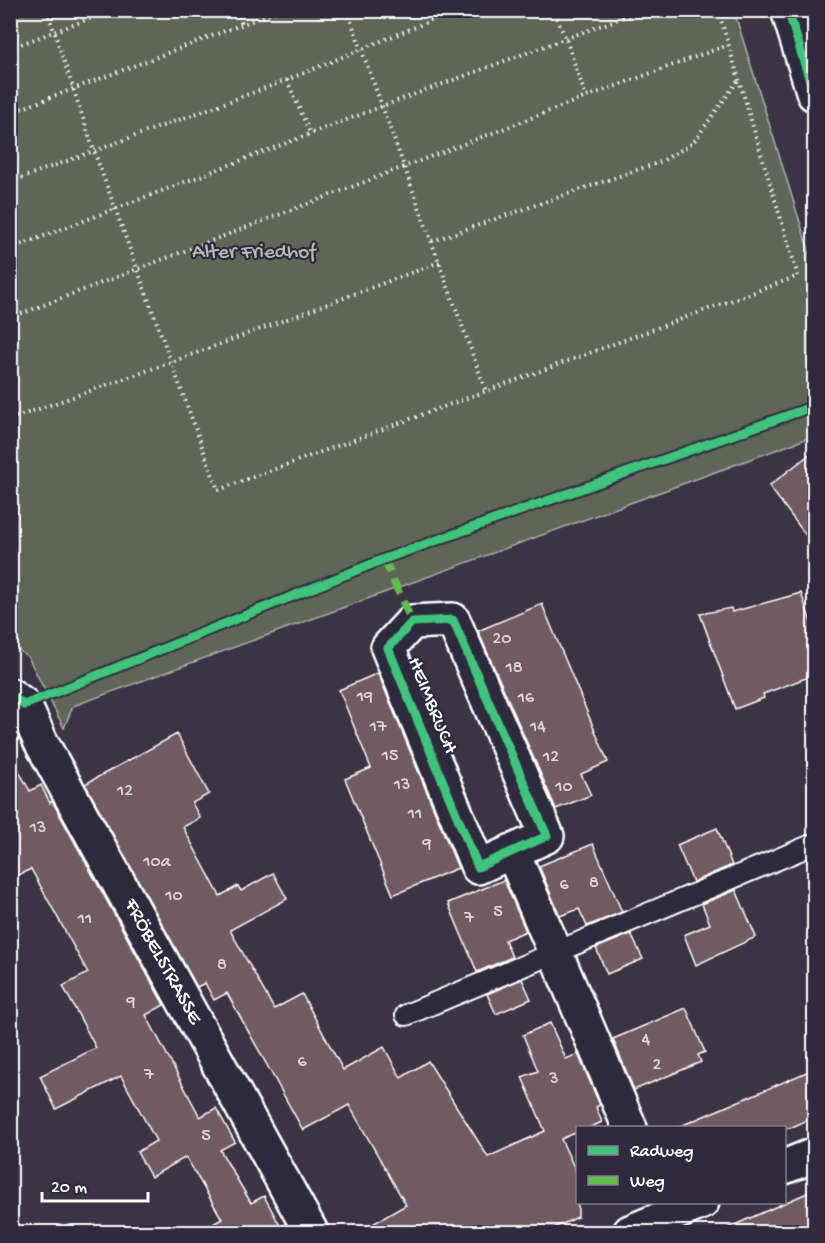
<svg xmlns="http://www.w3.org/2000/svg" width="825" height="1243" font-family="'Gochi Hand',sans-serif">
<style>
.green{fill:#5f6659;stroke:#afb2ac;stroke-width:1.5}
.building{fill:#725a62;stroke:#fff;stroke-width:1.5}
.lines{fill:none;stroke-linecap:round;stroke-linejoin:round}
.service-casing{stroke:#fff;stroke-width:24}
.minor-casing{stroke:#fff;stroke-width:38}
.secondary-casing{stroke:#fff;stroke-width:38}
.path{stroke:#fff;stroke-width:4;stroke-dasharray:1.5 4.5;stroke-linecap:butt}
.service{stroke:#2f2a3d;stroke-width:20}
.minor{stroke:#2f2a3d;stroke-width:33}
.secondary{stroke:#2f2a3d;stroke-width:33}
.quiet{stroke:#5fbe4e;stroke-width:8;stroke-dasharray:15 8;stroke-linecap:butt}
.cycleway-casing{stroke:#2f2a3d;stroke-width:13}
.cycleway{stroke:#40c37c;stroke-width:9}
.labels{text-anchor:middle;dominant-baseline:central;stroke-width:4.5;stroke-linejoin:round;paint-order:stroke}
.number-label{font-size:18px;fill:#dcd6d8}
.park-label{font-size:21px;fill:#b7bab4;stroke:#2f2a3d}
.street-label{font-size:21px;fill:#fff;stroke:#2f2a3d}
</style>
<rect width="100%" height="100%" fill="#3c3444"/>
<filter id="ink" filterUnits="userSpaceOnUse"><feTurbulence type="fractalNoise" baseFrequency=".0167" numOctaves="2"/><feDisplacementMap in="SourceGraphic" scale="12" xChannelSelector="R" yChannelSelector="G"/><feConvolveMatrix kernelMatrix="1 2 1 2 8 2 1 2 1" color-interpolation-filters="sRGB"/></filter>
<g filter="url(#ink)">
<!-- green -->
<path class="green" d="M11 10 734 11 814 267V436L73 706 64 728 28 657 11 645Z"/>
<!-- building -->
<g class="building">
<path d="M814 451V546L769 486Z"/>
<path d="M801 593 814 631V675L763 694 764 698 735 709 700 614 731 608 732 612Z"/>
<path d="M542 604 608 762 581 774 591 795 556 809 478 631Z"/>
<path d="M378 673 458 868 393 895 345 779 371 768 339 690Z"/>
<path d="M177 734 209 794 192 803 200 818 183 827 220 896 238 886 241 891 273 873 287 899 230 930 274 1009 302 994 343 1070 384 1047 401 1078 428 1061 488 1157 545 1131 522 1077 538 1071 523 1035 550 1023 566 1059 578 1054 600 1105 596 1107 602 1122 589 1128H578V1132L561 1139 578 1176V1217L543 1233H357L406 1205 349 1105 303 1130 227 993 214 1000 205 983 197 987 85 784Z"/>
<path d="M10 755 30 791 41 785 50 803 52 801 164 1005 146 1015 200 1117 216 1108 235 1142 220 1150 251 1203 264 1196 284 1233H197L222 1219 186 1157 151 1177 137 1152 156 1141 121 1076 56 1109 40 1076 96 1048 63 986 88 973 31 869 10 879Z"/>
<path d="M717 828 732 865 693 882 677 845Z"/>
<path d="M593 844 622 912 587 926 579 909 560 916 539 866Z"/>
<path d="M504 880 526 931 505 940 512 957 477 972 448 903Z"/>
<path d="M736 890 756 937 696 965 684 935 710 924 702 904Z"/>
<path d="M631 934 643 959 607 974 596 948Z"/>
<path d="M522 979 531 999 496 1014 487 994Z"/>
<path d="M686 1008 705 1052 698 1055 701 1062 634 1090 613 1039Z"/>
<path d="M814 1069V1117L790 1128H676Z"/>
<path d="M814 1190V1233H716Z"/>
</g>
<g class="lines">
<defs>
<path id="service" d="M406 1015 814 844"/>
<g id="minor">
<path d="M453 620 547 836 478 867 388 648 412 622Z"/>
<path id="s1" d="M10 695 24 705 41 742 311 1232"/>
<path d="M512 851 630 1128"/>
<path d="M784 1167 814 1155"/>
<path d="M630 1232 702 1202"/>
</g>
<path id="secondary" d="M788 10 814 94"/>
</defs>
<!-- service casing -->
<use href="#service" class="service-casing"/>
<!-- minor casing -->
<use href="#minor" class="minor-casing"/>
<!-- secondary casing -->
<use href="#secondary" class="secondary-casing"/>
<!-- path -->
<g class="path">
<path d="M47 10 94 151 218 490 798 276 718 10"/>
<path d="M237 10 242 25"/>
<path d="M347 10 486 391"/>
<path d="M523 10C534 15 548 18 558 10"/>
<path d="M554 13 566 39 586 97"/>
<path d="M10 48 113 10"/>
<path d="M287 80 311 135"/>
<path d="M10 113 280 10"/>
<path d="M10 182 287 80 456 10"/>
<path d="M432 241 660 162 693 143 739 79"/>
<path d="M10 249 383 106 643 10"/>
<path d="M10 318 586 97 728 45"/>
<path d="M10 419 172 362 440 262"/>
</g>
<!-- service -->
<use href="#service" class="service"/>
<!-- minor -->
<use href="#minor" class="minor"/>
<!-- secondary -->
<use href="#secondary" class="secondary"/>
<!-- quiet -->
<path class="quiet" d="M384 559 412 622"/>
<defs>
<g id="cycleway">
<path d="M788 10 814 94"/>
<path d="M453 620 547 836 478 867 388 648 412 622Z"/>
<path d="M10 695 24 705 384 559 814 406"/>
</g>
</defs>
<!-- cycleway casing -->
<use href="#cycleway" class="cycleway-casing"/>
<!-- cycleway -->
<use href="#cycleway" class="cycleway"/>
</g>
</g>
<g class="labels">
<!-- number labels -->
<g class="number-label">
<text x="502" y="639">20</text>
<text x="514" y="668">18</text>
<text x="365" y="697">19</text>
<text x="526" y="698">16</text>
<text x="378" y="727">17</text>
<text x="538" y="727">14</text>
<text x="390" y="756">15</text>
<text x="551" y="757">12</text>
<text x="402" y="785">13</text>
<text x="564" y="787">10</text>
<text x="125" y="791">12</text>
<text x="415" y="814">11</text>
<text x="38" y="828">13</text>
<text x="427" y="844">9</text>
<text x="157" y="862">10a</text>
<text x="594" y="883">8</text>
<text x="564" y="885">6</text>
<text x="174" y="896">10</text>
<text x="498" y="912">5</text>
<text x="469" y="918">7</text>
<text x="85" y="919">11</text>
<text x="222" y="965">8</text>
<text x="131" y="1002">9</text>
<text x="646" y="1040">4</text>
<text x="302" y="1062">6</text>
<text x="657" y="1065">2</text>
<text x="149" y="1075">7</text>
<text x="554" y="1079">3</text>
<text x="206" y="1136">5</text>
</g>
<!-- park labels -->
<g class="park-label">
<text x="254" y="253">Alter Friedhof</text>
</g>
<!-- street labels -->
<g class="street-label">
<text transform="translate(431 706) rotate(68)">HEIMBRUCH</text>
<text stroke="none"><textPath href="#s1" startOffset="309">FRÖBELSTRASSE</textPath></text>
</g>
</g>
<!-- margin -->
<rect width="825" height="1243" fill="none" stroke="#2f2a3d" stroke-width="36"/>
<rect x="18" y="18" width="789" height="1207" fill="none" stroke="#fff" stroke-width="2" filter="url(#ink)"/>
<!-- legend -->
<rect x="576" y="1126" width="210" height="78" fill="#2f2a3d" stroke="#827f8b" stroke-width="1.5"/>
<rect x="588" y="1146" width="30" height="9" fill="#40c37c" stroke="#827f8b" stroke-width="1.5"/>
<text x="630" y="1156" font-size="18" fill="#ffffff">Radweg</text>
<rect x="588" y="1176" width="30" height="9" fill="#5fbe4e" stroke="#827f8b" stroke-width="1.5"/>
<text x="630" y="1186" font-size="18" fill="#ffffff">Weg</text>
<!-- scale -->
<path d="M42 1192v9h106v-9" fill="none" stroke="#ffffff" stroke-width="3"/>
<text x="51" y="1192" font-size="18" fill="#ffffff" stroke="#2f2a3d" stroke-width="4.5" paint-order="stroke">20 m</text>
</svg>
